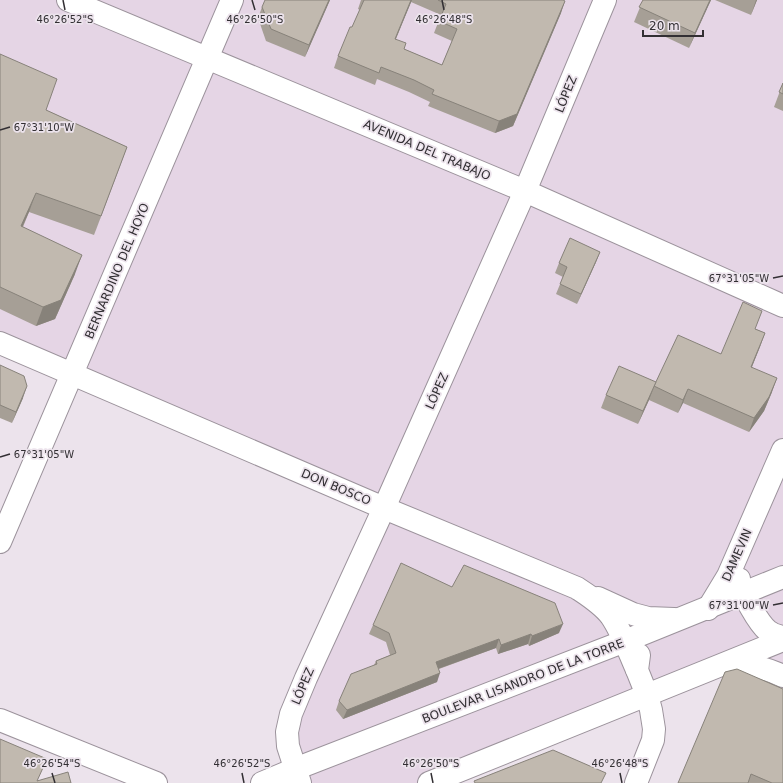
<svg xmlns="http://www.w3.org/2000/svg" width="783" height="783" font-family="'DejaVu Sans',sans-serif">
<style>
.built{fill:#e5d5e5}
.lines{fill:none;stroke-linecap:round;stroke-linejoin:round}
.minor-casing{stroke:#9c939c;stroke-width:24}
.minor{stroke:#fff;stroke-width:22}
.wall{fill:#a69f96;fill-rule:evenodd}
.shaded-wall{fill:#87827a}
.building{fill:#c1b9af;stroke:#87827a}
.ticks{fill:none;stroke:#322f33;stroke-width:1.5}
.labels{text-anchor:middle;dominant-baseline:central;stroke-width:3.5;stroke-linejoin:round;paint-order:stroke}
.street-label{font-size:12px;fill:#322f33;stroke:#ece3ec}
.ticks-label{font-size:10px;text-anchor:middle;fill:#322f33;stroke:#ece3ec;stroke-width:3.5;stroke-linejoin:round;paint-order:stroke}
</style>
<rect width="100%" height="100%" fill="#ece3ec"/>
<!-- built -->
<path class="built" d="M0 0H783V676L747 664 429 783H300L288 746 384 508 0 343Z"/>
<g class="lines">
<defs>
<g id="minor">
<path d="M68 0 525 191 783 306"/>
<path d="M0 343 384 508 577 588C589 596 602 604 611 616 622 632 629 652 637 670"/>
<path d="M0 542 232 0"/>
<path d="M739 579C740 591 759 624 768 631 773 635 777 636 783 637"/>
<path d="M598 598 633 614 648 618 674 619"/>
<path d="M708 609 728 576 783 450"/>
<path d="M728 664C748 663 766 668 783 676"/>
<path d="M0 720 156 783"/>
<path d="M262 783 295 769 625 641 783 577"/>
<path d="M300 783 288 746 287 732 291 714 306 678 384 508 525 191 605 0"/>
<path d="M429 783 783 640"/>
<path d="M636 783 653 740 654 729 651 710 647 695 637 670 639 655"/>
</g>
</defs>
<!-- minor casing -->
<use href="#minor" class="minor-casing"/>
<!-- minor -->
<use href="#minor" class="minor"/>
</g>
<!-- wall -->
<g class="wall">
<path d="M330 0 305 57 266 41 258 18 262 7Z"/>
<path d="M361 0H563L561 13 513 126 495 133 428 106 430 102 409 92 377 79 375 85 334 68 338 56 352 27 360 10 358 9ZM411 2 441 15 434 33 452 41 442 65 404 49 396 39Z"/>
<path d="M643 0H711L689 48 634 22Z"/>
<path d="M715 0H757L751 15Z"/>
<path d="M0 54 46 110 127 147 94 235 29 212 23 227 75 274 55 319 36 326 0 309Z"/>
<path d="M783 83V111L774 107Z"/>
<path d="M600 252 596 262 577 304 556 294 563 277 555 273 559 263Z"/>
<path d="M756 329 765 333 752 367 772 392 764 411 749 432 683 403 678 413 649 400 638 424 601 408 606 395 656 382 721 354Z"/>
<path d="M0 365 23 398 12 423 0 418Z"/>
<path d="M452 587 559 633 529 646 528 644 498 654 496 648 439 669 437 682 343 719 336 710 339 701 374 665 376 661 390 655 386 642 369 634 373 625Z"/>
<path d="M783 689V783H678Z"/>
</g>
<!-- shaded-wall -->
<g class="shaded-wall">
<path d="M329 0H330L305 57 309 45Z"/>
<path d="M411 0H412L391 50 395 39Z"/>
<path d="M710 0H711L689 48 695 33Z"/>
<path d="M756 0H757L751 15Z"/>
<path d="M565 1 561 13 513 126 495 133 499 121Z"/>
<path d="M127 147 120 166 94 235 101 216Z"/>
<path d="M36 193 29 212 14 245 21 226Z"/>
<path d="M600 252 596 262 577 304 581 294Z"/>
<path d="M82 255 75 274 55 319 36 326 43 307Z"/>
<path d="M765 333 760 347 746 381 751 367Z"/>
<path d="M777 378 772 392 764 411 749 432 754 418Z"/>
<path d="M27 386 23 398 12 423 16 412Z"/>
<path d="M654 387 649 400 638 424 643 411Z"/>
<path d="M688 389 683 403 678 413 683 400Z"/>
<path d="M563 624 559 633 529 646 532 636Z"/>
<path d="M531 634 528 644 498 654 501 645Z"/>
<path d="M499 639 496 648 432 671 436 662Z"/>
<path d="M440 673 437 682 343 719 347 710Z"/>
</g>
<!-- building -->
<g class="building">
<path d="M265 0H329L309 45 271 29 262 7Z"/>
<path d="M364 0H411L395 39 406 43 404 49 442 65 457 29 439 21 446 4 438 0H563L565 1 517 114 499 121 432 94 434 90 414 80 381 67 379 73 338 56 350 27H352Z"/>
<path d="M643 0H710L695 33 639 7Z"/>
<path d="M0 54 57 79 46 110 127 147 101 216 36 193 21 226 82 255 61 300 43 307 0 287Z"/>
<path d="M783 83V94L779 92Z"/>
<path d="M570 238 600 252 581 294 560 284 567 267 559 263Z"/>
<path d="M743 302 762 311 755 329 765 333 751 367 777 378 769 397 754 418 688 389 683 400 654 386 678 335 721 354Z"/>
<path d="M0 365 24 376 27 386 16 412 0 405Z"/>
<path d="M619 366 656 382 643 411 606 395Z"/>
<path d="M401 563 452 587 464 565 555 603 563 624 532 636 531 634 501 645 499 639 436 662 440 673 347 710 339 701 351 674 377 664 376 661 396 653 389 633 373 625Z"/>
<path d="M737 669 783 689V783H772L751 774 748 783H678L725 672Z"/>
<path d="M0 739 47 759 37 781 68 772 71 783H0Z"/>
<path d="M553 750 606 773 601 783H475L474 781Z"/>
</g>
<!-- ticks -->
<path class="ticks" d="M63 0 65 10M252 0 255 10M442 0 444 10M0 130 10 127M773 278 783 276M0 457 10 454M773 605 783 603M52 773 55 783M242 773 244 783M431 773 433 783M620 773 622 783"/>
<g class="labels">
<!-- street labels -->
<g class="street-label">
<text transform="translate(566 94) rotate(-68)">LÓPEZ</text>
<text transform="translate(427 150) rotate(23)">AVENIDA DEL TRABAJO</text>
<text transform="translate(117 271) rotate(-67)">BERNARDINO DEL HOYO</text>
<text transform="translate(437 391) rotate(-66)">LÓPEZ</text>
<text transform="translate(336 487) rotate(23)">DON BOSCO</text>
<text transform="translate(737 555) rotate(-66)">DAMEVIN</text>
<text transform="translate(523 681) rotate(-21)">BOULEVAR LISANDRO DE LA TORRE</text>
<text transform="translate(303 686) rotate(-67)">LÓPEZ</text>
</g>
</g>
<g class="ticks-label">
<text x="65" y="23">46°26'52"S</text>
<text x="255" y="23">46°26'50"S</text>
<text x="444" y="23">46°26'48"S</text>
<text x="44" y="131">67°31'10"W</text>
<text x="739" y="282">67°31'05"W</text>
<text x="44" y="458">67°31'05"W</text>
<text x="739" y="609">67°31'00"W</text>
<text x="52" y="767">46°26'54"S</text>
<text x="242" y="767">46°26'52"S</text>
<text x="431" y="767">46°26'50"S</text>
<text x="620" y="767">46°26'48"S</text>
</g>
<!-- scale -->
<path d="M643 30v6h60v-6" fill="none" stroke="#322f33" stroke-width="2"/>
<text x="649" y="30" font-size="12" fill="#322f33" stroke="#ece3ec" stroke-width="3" paint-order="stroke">20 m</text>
</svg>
